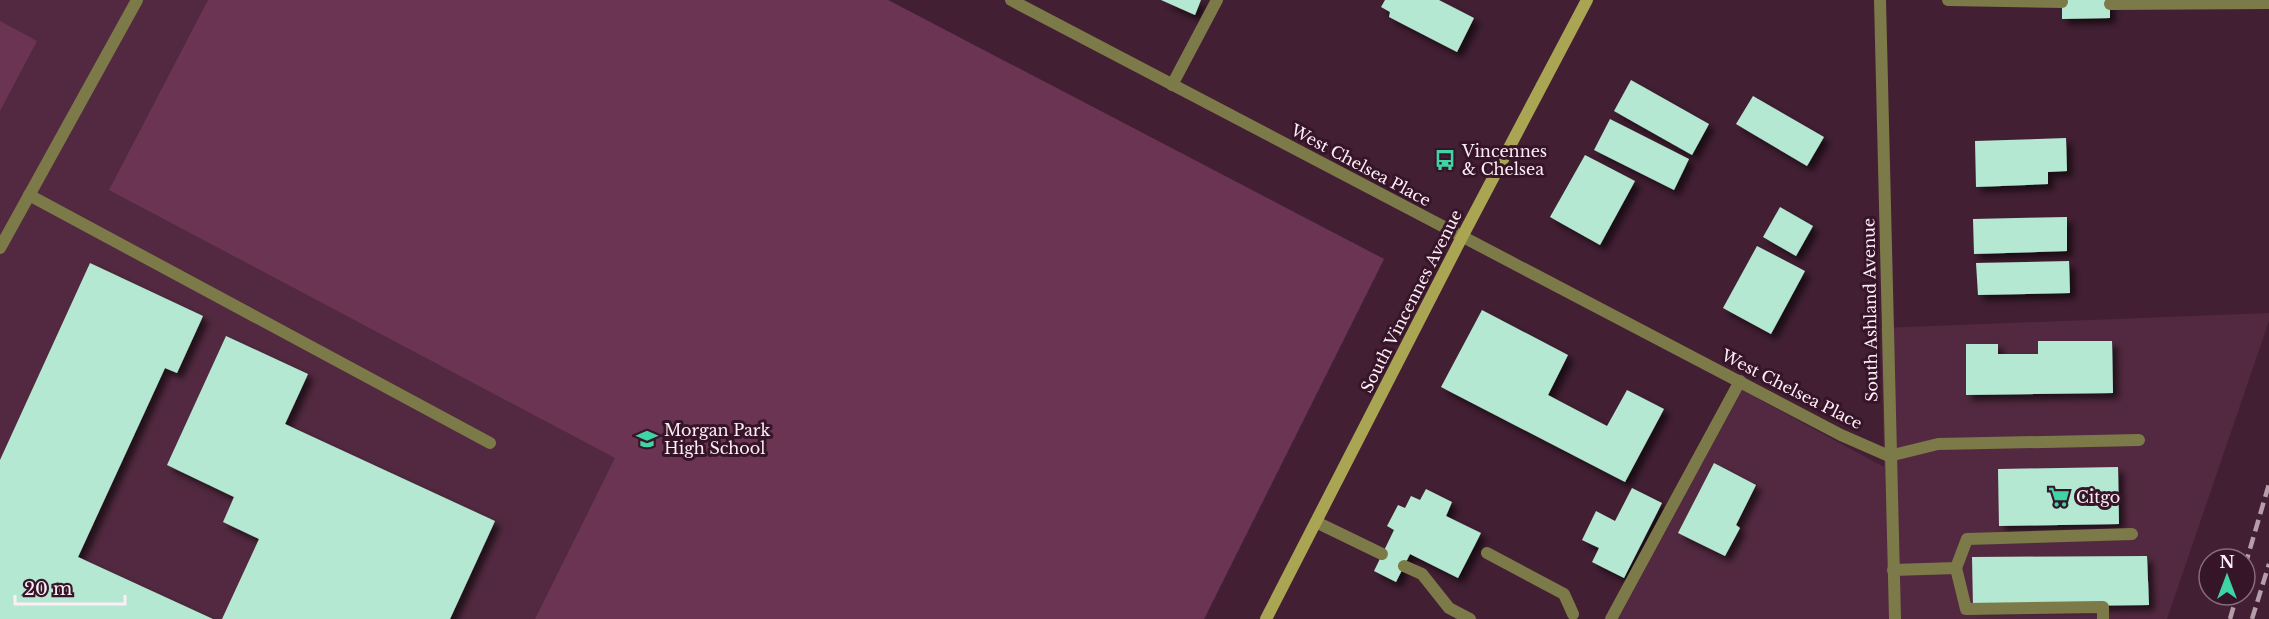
<svg xmlns="http://www.w3.org/2000/svg" width="2269" height="619" font-family="'Libre Baskerville',serif">
<style>
.built{fill:#522940}
.green{fill:#6b3453}
.building{fill:#b5e8d2;filter:url(#shadow)}
.lines{fill:none;stroke-linecap:round;stroke-linejoin:round}
.lane{stroke:#7c7a48;stroke-width:12}
.street{stroke:#7c7a48;stroke-width:12}
.secondary{stroke:#a9a552;stroke-width:12}
.rail{stroke:#b59eaa;stroke-width:4.5;stroke-dasharray:12 6;stroke-linecap:butt}
.labels{text-anchor:middle;dominant-baseline:central;stroke-width:6;stroke-linejoin:round;paint-order:stroke}
.poi-label{font-size:16px;fill:#fdeef5;stroke:#371529;text-anchor:start}
.street-label{font-size:16px;fill:#fdeef5;stroke:#371529}
</style>
<defs>
<filter id="shadow"><feDropShadow dx="5.5" dy="5.5" stdDeviation="3" flood-color="#0009"/></filter>
</defs>
<rect width="100%" height="100%" fill="#421f33"/>
<!-- built -->
<g class="built">
<path d="M0 0H888L1384 259 1204 619H0Z"/>
<path d="M2269 313V321L2167 619H1618L1742 390 1884 467 1881 328Z"/>
</g>
<!-- green -->
<g class="green">
<path d="M208 0H888L1384 259 1204 619H535L615 458 109 190Z"/>
<path d="M0 21 37 41 0 111Z"/>
</g>
<!-- building -->
<g class="building">
<path d="M1161 0H1201L1195 15Z"/>
<path d="M1385 0H1439L1474 18 1457 52 1389 17 1390 12 1381 7Z"/>
<path d="M2062 0H2110V18L2062 19Z"/>
<path d="M1631 80 1709 124 1692 155 1614 111Z"/>
<path d="M1753 96 1824 137 1807 166 1736 124Z"/>
<path d="M1610 119 1689 159 1674 190 1594 150Z"/>
<path d="M2066 138 2067 171 2048 172V184L1976 187 1975 141Z"/>
<path d="M1585 155 1635 181 1600 245 1550 217Z"/>
<path d="M1780 207 1813 226 1796 256 1763 237Z"/>
<path d="M2067 217V251L1974 254 1973 219Z"/>
<path d="M1757 246 1805 271 1771 334 1723 308Z"/>
<path d="M2069 261 2070 293 1978 295 1976 263Z"/>
<path d="M90 263 203 316 177 373 165 368 78 557 213 619H0V460Z"/>
<path d="M1482 310 1568 355 1548 395 1607 426 1627 390 1664 409 1625 482 1441 387Z"/>
<path d="M226 336 308 374 285 424 495 521 450 619H222L259 539 223 522 234 497 167 465Z"/>
<path d="M2038 341H2112L2113 393 1966 395V344H1998V354H2038Z"/>
<path d="M1714 463 1756 485 1736 525 1740 528 1725 556 1678 533Z"/>
<path d="M2118 467 2119 524 1999 526 1998 469Z"/>
<path d="M1632 488 1662 503 1624 578 1592 562 1599 548 1582 540 1596 511 1615 521Z"/>
<path d="M1426 489 1452 502 1446 516 1481 533 1458 578 1410 554 1396 582 1374 571 1394 530 1387 526 1398 505 1405 508 1411 496 1420 500Z"/>
<path d="M2147 556 2149 605 1973 607 1972 557Z"/>
</g>
<g class="lines">
<!-- lane -->
<g class="lane">
<path d="M1948 0 2062 2"/>
<path d="M2110 4 2269 3"/>
<path d="M1172 85 1217 0"/>
<path d="M29 195 490 443"/>
<path d="M1889 456 1938 444 2139 440"/>
<path d="M1316 522 1382 554"/>
<path d="M1487 553 1564 594 1573 614"/>
<path d="M1404 566 1422 574 1449 608 1470 619"/>
<path d="M1956 568 1966 609 2103 607V619"/>
<path d="M1893 570 1956 568 1967 539 2132 534"/>
<path d="M1611 619 1740 381"/>
</g>
<!-- street -->
<g class="street">
<path d="M1011 0 1841 435 1889 456"/>
<path d="M1880 0 1895 619"/>
<path d="M0 248 137 0"/>
</g>
<!-- secondary -->
<path class="secondary" d="M1266 619 1462 237 1587 0"/>
<!-- rail -->
<g class="rail">
<path d="M2245 566 2269 484"/>
<path d="M2230 619 2237 595"/>
<path d="M2252 619 2269 564"/>
</g>
</g>
<!-- icons -->
<defs>
<symbol id="bus-bare" viewBox="-9 -9 18 18"><path d="M-5-6H5V4H4V6H2V4H-2V6H-4V4H-5ZM-3.5-4V0h7V-4ZM-3.5 1.2v1.5H-2V1.2ZM2 1.2v1.5H3.5V1.2Z" fill="#3ed4a3" stroke="#371529" stroke-width="2.5" paint-order="stroke"/></symbol>
<symbol id="school-bare" viewBox="-9 -9 18 18"><path d="M0-5L7-2L0 1L-7-2ZM-4 1L0 2.5L4 1V4Q0 6-4 4Z" fill="#3ed4a3" stroke="#371529" stroke-width="2.5" paint-order="stroke"/></symbol>
<symbol id="supermarket-bare" viewBox="-9 -9 18 18"><path d="M-6-5.5h2.5l.6 2H6L4.5 2H-2.5L-4.4-4H-6ZM-1.5 3.2a1.3 1.3 0 1 0 .1 0ZM3 3.2a1.3 1.3 0 1 0 .1 0Z" fill="#3ed4a3" stroke="#371529" stroke-width="2.5" paint-order="stroke"/></symbol>
</defs>
<g fill-rule="evenodd">
<use href="#bus-bare" x="1430" y="145" width="30" height="30"/>
<use href="#school-bare" x="632" y="424" width="30" height="30"/>
<use href="#supermarket-bare" x="2044" y="482" width="30" height="30"/>
</g>
<g class="labels">
<!-- poi labels -->
<g class="poi-label">
<text x="1462" y="151">Vincennes<tspan x="1462" dy="18">&amp; Chelsea</tspan></text>
<text x="664" y="430">Morgan Park<tspan x="664" dy="18">High School</tspan></text>
<text x="2076" y="497">Citgo</text>
</g>
<!-- street labels -->
<g class="street-label">
<text transform="translate(1361 165) rotate(28)">West Chelsea Place</text>
<text transform="translate(1411 301) rotate(-63)">South Vincennes Avenue</text>
<text transform="translate(1870 310) rotate(-91)">South Ashland Avenue</text>
<text transform="translate(1792 389) rotate(27)">West Chelsea Place</text>
</g>
</g>
<!-- north arrow -->
<g transform="translate(2227 577)"><circle r="28" fill="#371529" stroke="#866c7b" stroke-width="1.5"/>
<path d="M0-4.5L10 22L0 15L-10 22Z" fill="#3ed4a3"/>
<text y="-9" font-size="16" font-weight="bold" text-anchor="middle" fill="#fdeef5">N</text>
</g>
<!-- scale -->
<path d="M15 595v9h110v-9" fill="none" stroke="#fdeef5" stroke-width="3"/>
<text x="24" y="595" font-size="18" fill="#fdeef5" stroke="#371529" stroke-width="4.5" paint-order="stroke">20 m</text>
</svg>
